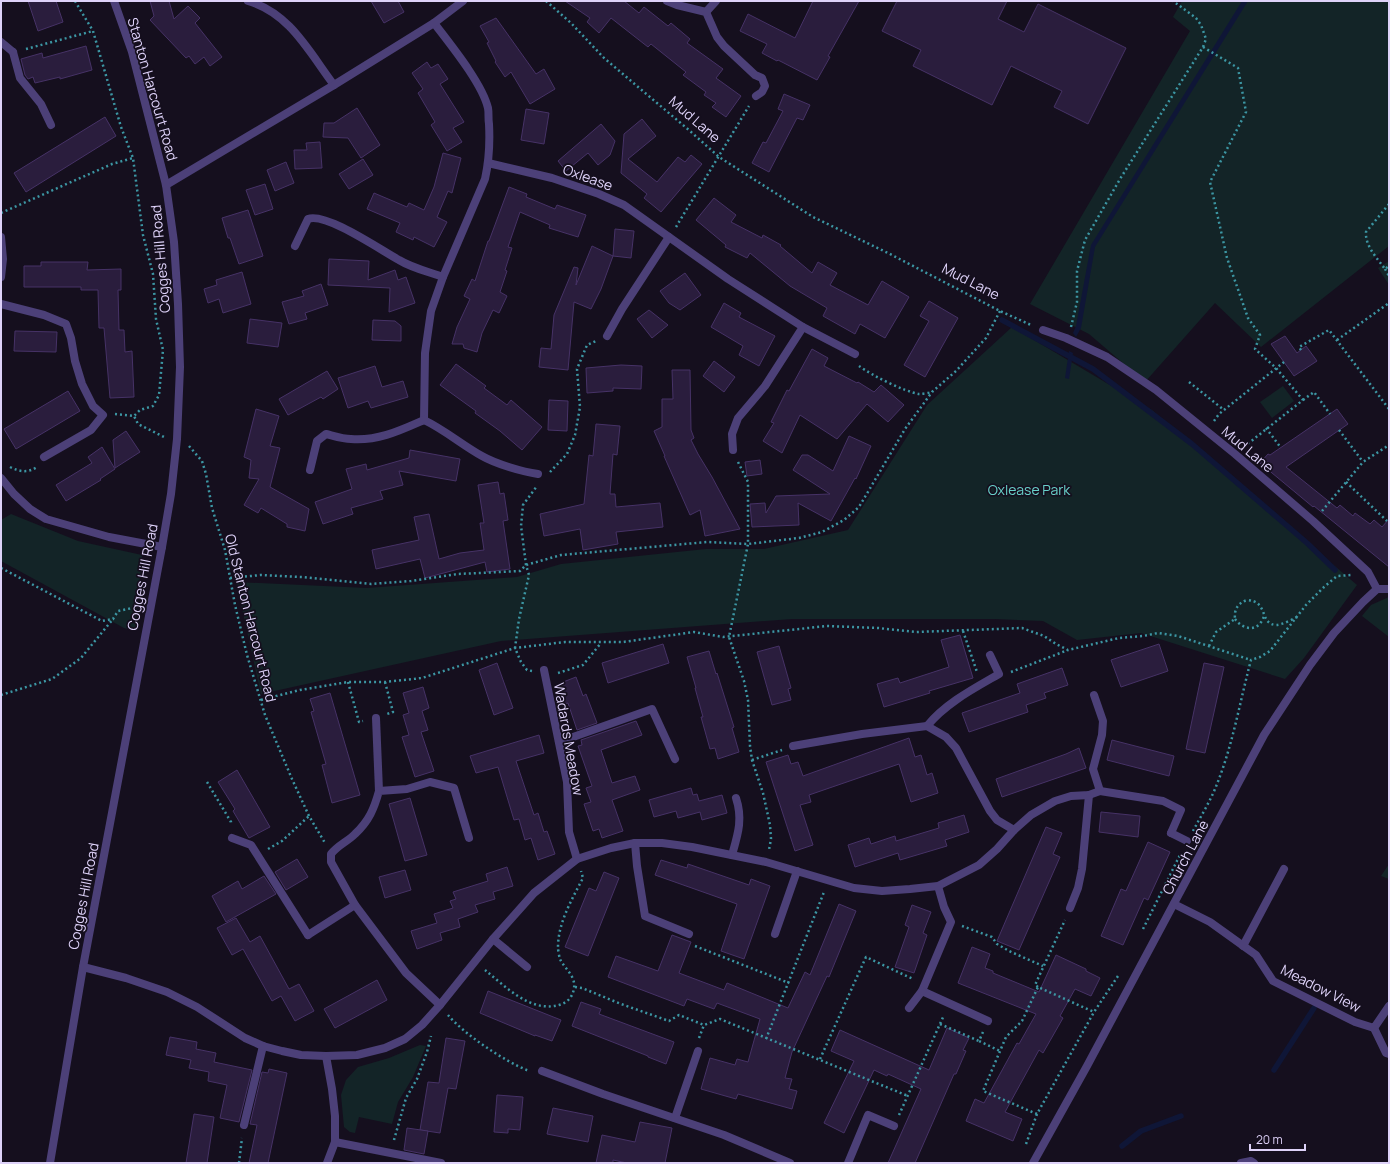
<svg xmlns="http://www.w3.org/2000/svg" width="1390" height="1164" font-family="Manrope,sans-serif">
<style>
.green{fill:#132427}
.water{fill:#0f1637}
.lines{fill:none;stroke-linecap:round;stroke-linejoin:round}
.stream{stroke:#0f1637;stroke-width:5.5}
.building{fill:#2a1d3d;stroke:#463266}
.path{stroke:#3c96a3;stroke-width:2.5;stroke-dasharray:2 3;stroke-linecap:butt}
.lane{stroke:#4c4078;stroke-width:8}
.street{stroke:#4c4078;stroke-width:8}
.labels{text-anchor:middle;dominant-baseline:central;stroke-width:3.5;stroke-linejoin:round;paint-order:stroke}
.street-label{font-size:14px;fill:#ded2f9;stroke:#150f1e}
.park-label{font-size:14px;fill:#68d0c9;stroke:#150f1e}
</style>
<rect width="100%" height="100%" fill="#150f1e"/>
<!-- green -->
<g class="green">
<path d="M1182 1H1389V246L1261 347 1215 303 1145 382 1089 334 1030 304 1190 31 1173 17Z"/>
<path d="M1389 261V285L1378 268Z"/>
<path d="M1012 327 1152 410 1357 585 1304 658 1285 679 1141 633 1077 640 1043 621 995 619H792L501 641 261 694 236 582 367 588 517 577 561 564 706 549H764L848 530 927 405Z"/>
<path d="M1283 386 1294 401 1272 418 1260 402Z"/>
<path d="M11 514 78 541 142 555 135 631 124 628 1 561V520Z"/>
<path d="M1389 597V637L1362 616 1371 605Z"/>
<path d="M1389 864V879L1381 876Z"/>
<path d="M420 1045 426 1046 413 1077 398 1102 392 1124 359 1117 355 1133 350 1132 344 1127 341 1095 346 1080 358 1067 389 1058Z"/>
</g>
<!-- water -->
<g class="water">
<path d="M1242 1H1248L1095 247 1081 328 1076 337 1073 333 1076 326 1091 245Z"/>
<path d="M1069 351 1073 353 1069 379 1065 378Z"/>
</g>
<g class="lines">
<!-- stream -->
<g class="stream">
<path d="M1002 320 1093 369 1192 444 1307 543 1335 570"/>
<path d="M1274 1070 1314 1008"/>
<path d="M1122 1146 1141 1131 1181 1116"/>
</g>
</g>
<!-- building -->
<g class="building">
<path d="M28 1H56L63 22 38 31Z"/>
<path d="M150 1H169L174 19 188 6 200 18 195 23 222 57 210 66 204 57 195 64 189 56 186 58 150 20 154 16Z"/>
<path d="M371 1H398L404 12 384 23Z"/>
<path d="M565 1H624L639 13 644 7 668 26 671 23 690 39 687 43 723 69 716 78 741 96 726 117 712 107 716 103 704 95 706 92 683 75 686 72 651 44 648 47 611 18 599 33 587 22 590 18Z"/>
<path d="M813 1H859L828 56 830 57 817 80 778 60 777 61 762 53 767 44 740 31 748 14 795 38Z"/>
<path d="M897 1H1007L998 19 1024 32 1038 4 1126 48 1088 124 1054 107 1062 91 1011 66 992 105 913 66 921 50 882 31Z"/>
<path d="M496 18 536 74 544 69 555 89 530 104 511 72 505 77 495 62 496 61 487 43 489 42 480 26Z"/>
<path d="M86 46 92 70 60 79V77L35 83 33 77 28 79 25 75 21 59 42 53 43 58Z"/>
<path d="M427 62 431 68 438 64 448 79 440 84 464 122 453 128 462 142 447 151 431 125 435 122 418 93 423 89 412 73Z"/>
<path d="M784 94 810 105 803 120 797 118 769 172 752 163 763 142 766 143 783 111 778 109Z"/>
<path d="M357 108 380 145 361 158 348 138 323 137 324 123H334Z"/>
<path d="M526 109 549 113 544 144 521 140Z"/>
<path d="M105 117 116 136 26 192 14 173Z"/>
<path d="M642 119 656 136 628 159 657 182 678 157 685 162 691 155 702 164 661 212 644 198 647 194 621 173 624 134Z"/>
<path d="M601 124 615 141 610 155 598 165 588 153 566 171 558 161Z"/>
<path d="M320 142 322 168 295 169 294 150H307L306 143Z"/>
<path d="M443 153 461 158 452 193 448 191 437 217 447 222 434 247 414 237 413 240 396 232 400 223 367 209 374 193 407 207 409 203 424 210 434 187Z"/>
<path d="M363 159 373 175 349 189 339 174Z"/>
<path d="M286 162 294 183 275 191 267 170Z"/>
<path d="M265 184 273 209 255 215 246 190Z"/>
<path d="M509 187 527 194 526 197 555 209 557 205 586 215 578 237 549 228 550 225 520 212 508 247 512 248 505 270 507 271 500 292 507 296 499 313 493 310 482 333 477 352 464 348 463 344H452L457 327 470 299 464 296 472 279 475 281 488 241H489Z"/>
<path d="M714 198 736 215 731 222 762 238 763 235 781 245 780 246 812 273 818 262 837 273 830 285 868 305 882 281 909 297 885 338 860 324 855 334 823 316 827 308 790 286 750 253 747 258 725 247 726 245 696 220Z"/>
<path d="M248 210 263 256 239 264 230 238H228L222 218Z"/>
<path d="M615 229 634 231 631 258 613 256Z"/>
<path d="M592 246 613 256 601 289 591 309 574 302 568 370 539 367 541 348 551 349 554 315 574 267 578 268 576 285Z"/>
<path d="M329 259 369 261 368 280 395 270 398 280 406 277 415 303 389 312 390 288 328 285Z"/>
<path d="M41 262H88L87 270 121 269V290H118L119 330H124L125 352 132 351 134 397 110 398 104 328H99L98 290H81V287H24V266H41Z"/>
<path d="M242 272 251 304 223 313 219 299 208 303 204 289 217 285 216 280Z"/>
<path d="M685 273 701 295 680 310 669 303 660 291Z"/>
<path d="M321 284 328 305 305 313 307 319 289 324 282 302 304 296 302 291Z"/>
<path d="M929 301 958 318 925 377 904 365 929 321 920 316Z"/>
<path d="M724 303 741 313 739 317 775 336 759 366 739 355 743 346 711 327Z"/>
<path d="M649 310 668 325 652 338 637 319Z"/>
<path d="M250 319 282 323 278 347 247 343Z"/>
<path d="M373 320 395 321 401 326V341L372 340Z"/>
<path d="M15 331 57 332 56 352 14 351Z"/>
<path d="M1285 336 1297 353 1306 346 1317 361 1294 376 1271 344Z"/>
<path d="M812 349 828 358 824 366 857 383 858 382 874 392 881 385 904 405 888 422 867 404 837 439 800 415 782 453 763 441 774 423 771 422 787 390 789 391Z"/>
<path d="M714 361 735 377 724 392 703 376Z"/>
<path d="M456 364 486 386 484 388 507 405 511 400 542 427 522 450 500 431 475 413 476 411 440 385Z"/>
<path d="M621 365 642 366 641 389 613 388V391L587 393 586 368Z"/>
<path d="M375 366 382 387 403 381 408 397 371 408 368 401 348 408 338 378Z"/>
<path d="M672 370H690L691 430 694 438 691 440 698 454 712 477 740 529 705 536 700 510 690 515 664 456H665L654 431 662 427V399H673Z"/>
<path d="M327 371 338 389 323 399 321 397 288 415 279 399Z"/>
<path d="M68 391 80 411 16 449 4 429Z"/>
<path d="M549 400 568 401 567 431 548 430Z"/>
<path d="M256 409 279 416 270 446 280 448 270 487 309 509 305 531 287 527V524L261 508 258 513 244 505 259 479 249 478 251 460 244 457Z"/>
<path d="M1337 409 1348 424 1286 467 1337 508 1340 505 1353 516 1355 513 1370 524 1374 520 1382 527 1389 519V567L1314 506 1313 507 1260 463 1268 454 1270 455Z"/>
<path d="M596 424 620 426 617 455 613 454 610 494H615L616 507 660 503 663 527 616 532 618 544 583 550 580 529 544 536 540 514 584 504 589 455 593 456Z"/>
<path d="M126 431 140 452 115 468 113 440Z"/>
<path d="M849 436 871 446 856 479 855 478 831 521 798 503 799 525 752 527 750 504 765 503 766 513 776 496 830 494 793 470 802 455H808L833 471Z"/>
<path d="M102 447 115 469 100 479 101 480 66 501 56 485 92 463 88 457Z"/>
<path d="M410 450 460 459 456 481 399 471 403 485 380 491 383 499 351 508 353 514 323 524 315 502 352 489 346 469 366 464 367 470 409 458Z"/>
<path d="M760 460 762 474 747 476 745 462Z"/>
<path d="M498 482 500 494 504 493 508 520 503 521 510 569 487 572 485 562 425 578 420 559 376 569 372 550 419 540 414 517 429 514 439 559 460 553 484 550 480 523H484L478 485Z"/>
<path d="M960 635 973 678 929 691 930 693 884 707 877 684 898 678 900 683 949 667 941 640Z"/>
<path d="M663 644 669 663 608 683 602 663Z"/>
<path d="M1159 644 1168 671 1121 687 1111 660Z"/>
<path d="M779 646 791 688 788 689 791 700 772 705 757 652Z"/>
<path d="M709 651 716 674 717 673 734 727 732 728 739 752 718 759 715 748 710 749 701 717H703L695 688H696L687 657Z"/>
<path d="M497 663 513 708 494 715 479 670Z"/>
<path d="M1204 663 1224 667 1205 753 1186 749Z"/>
<path d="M1062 668 1068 685 1044 693 1046 698 1026 705 1028 712 969 732 962 713 1020 693 1017 684Z"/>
<path d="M576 677 583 696 586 694 597 723 577 730 568 703 565 704 558 684Z"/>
<path d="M423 687 429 708 422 711 428 730 421 732 434 771 415 777 402 737 409 735 403 715 409 713 403 693Z"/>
<path d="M330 693 360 795 332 803 322 765 326 764 311 712 314 711 310 699Z"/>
<path d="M636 721 642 735 601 750 612 783 635 776 640 790 612 800 623 831 602 838 599 829 593 831 584 804 591 802 586 788 592 786 578 746 582 745 581 740Z"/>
<path d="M539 735 544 753 516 761 534 815 538 813 544 832 547 831 555 854 538 860 531 838 525 840 519 819 514 820 498 767 476 773 470 756Z"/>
<path d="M909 738 915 757 921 755 927 775 932 773 938 793 911 802 899 764 809 795 811 802 800 805 813 845 795 851 766 762 788 755 791 764 798 762 803 776Z"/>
<path d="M1112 740 1174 756 1169 776 1107 760Z"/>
<path d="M1079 748 1086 768 1002 797 996 779 1066 754Z"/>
<path d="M237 770 270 827 249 838 233 811 235 809 218 782Z"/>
<path d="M691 788 693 795 697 794 699 801 722 795 727 813 702 820 700 812 678 818 676 811 654 817 649 800Z"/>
<path d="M410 798 427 855 405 861 389 804Z"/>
<path d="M1101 812 1140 816 1138 837 1099 832Z"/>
<path d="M964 815 969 832 945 840 947 846 900 860 898 853 855 867 848 845 869 838 871 844 895 836 896 841 939 828 938 823Z"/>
<path d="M1046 827 1062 833 1053 854 1060 857 1019 950 997 941Z"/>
<path d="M1148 842 1170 852 1148 900 1144 898 1123 945 1101 936 1121 889 1126 891Z"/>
<path d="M297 859 308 877 286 890 275 872Z"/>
<path d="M661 860 687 868 688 864 749 885 751 879 770 886 744 959 721 951 737 904 655 875Z"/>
<path d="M507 867 513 886 493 892 495 899 475 905 478 912 458 919 460 927 440 933 442 940 417 949 411 931 437 923 434 914 453 908 450 901 456 899 453 892 488 881 486 874Z"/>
<path d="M405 870 411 890 385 898 379 877Z"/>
<path d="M604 872 619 878 588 956 565 947 589 888 596 891Z"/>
<path d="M264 876 276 894 226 922 212 896 238 881 242 889Z"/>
<path d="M839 904 856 911 829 977 827 976 792 1052 785 1078 792 1079 789 1089 797 1091 792 1109 738 1094 736 1099 701 1089 710 1058 735 1065 737 1059 748 1062 760 1019 717 1003 714 1009 687 999 684 1006 608 977 616 956 658 971 672 935 691 942 679 973 724 990 727 983 788 1008 805 972 810 975Z"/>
<path d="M912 905 931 912 923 933 927 935 914 973 895 967 909 927 905 925Z"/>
<path d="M236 918 250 942 260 936 289 989 299 984 314 1011 295 1021 281 996 272 1001 243 949 232 955 217 928Z"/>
<path d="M972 947 990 954 985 968 993 971V973L1039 992 1056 955 1086 969V971L1100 978 1091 996 1075 989 1060 1016 1063 1018 1043 1053 1039 1050 1005 1112 1022 1119 1013 1141 966 1121 975 1099 984 1103 1017 1043 1019 1044 1036 1014 958 983Z"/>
<path d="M377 980 387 1000 335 1028 324 1009Z"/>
<path d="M488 991 561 1020 552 1041 535 1035V1036L480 1013Z"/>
<path d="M581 1002 601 1009 599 1014 674 1042 666 1064 648 1057V1056L572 1026Z"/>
<path d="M947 1028 969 1038 963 1050 966 1051 956 1074H954L915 1163H888L921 1089 888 1074 887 1076 874 1070 844 1133 824 1123 854 1061 831 1051 840 1030 929 1070Z"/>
<path d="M170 1037 197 1042 196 1049 216 1053 214 1062 252 1070 239 1122 220 1118 227 1085 208 1081 209 1072 189 1068 191 1060 166 1055Z"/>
<path d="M446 1038 465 1041 456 1089 448 1088 440 1133 420 1130 428 1082 439 1083Z"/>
<path d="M269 1069 287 1073 268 1163H249L257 1125 250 1124 262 1072 268 1073Z"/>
<path d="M497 1095 523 1097 520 1130 508 1129V1133L494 1132Z"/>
<path d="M553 1108 593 1116 588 1142 547 1134Z"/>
<path d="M194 1114 214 1117 207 1163H186Z"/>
<path d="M640 1122 672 1128 665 1163H627L613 1160V1163H596L602 1135 635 1142Z"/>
<path d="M407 1128 428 1131 424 1154 404 1150Z"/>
</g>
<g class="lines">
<!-- path -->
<g class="path">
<path d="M75 1 93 31 121 127 133 158 143 235 153 274 156 319 163 350 159 395 153 406 140 410 134 416"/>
<path d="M546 1 571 23 604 58 690 131 719 157 813 217 888 253 1000 311 1031 325"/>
<path d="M1203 47 1238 68 1246 112 1210 182 1227 258 1248 318 1260 335 1255 349 1276 368 1303 400 1245 446"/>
<path d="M26 49 93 31"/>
<path d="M1389 204 1366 232C1365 246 1377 258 1385 269L1389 266"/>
<path d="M1 213 112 164 133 158"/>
<path d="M676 227 749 106"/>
<path d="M1385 269 1389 276"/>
<path d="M1071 327 1077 302V271L1085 240 1120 179 1203 47 1206 39 1201 25 1196 18 1173 1"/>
<path d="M1337 340 1389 303"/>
<path d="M1301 350 1299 347 1329 330 1389 409"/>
<path d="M859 366C873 376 903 391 919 394 923 394 928 393 932 392"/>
<path d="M1189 382 1224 410"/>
<path d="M1303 400 1314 392 1330 414"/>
<path d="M115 414 134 416 138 424 164 437"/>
<path d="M1214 421 1219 414 1284 362"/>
<path d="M1266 428 1281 448"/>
<path d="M1339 430 1363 462"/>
<path d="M189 446 202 461 206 474 212 508 225 550 235 605 247 655 265 715 292 779 309 816 325 843"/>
<path d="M738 462 748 482V544L729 637 744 681 748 700 750 746 752 760 763 793 770 825 771 839 769 850"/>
<path d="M10 467C20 472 28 473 37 467"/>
<path d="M550 472 567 454 575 435 580 407 577 369 587 345 596 341"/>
<path d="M1346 482 1387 521"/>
<path d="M1322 511 1363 462 1389 445"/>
<path d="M1 568 102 621 113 619 118 611 137 607"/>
<path d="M230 578 261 575 302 577 371 584 411 581 458 574 520 571 526 565 561 555 707 542 748 544 799 538 822 532 844 520 859 507 905 429 932 392 956 371 986 338 1000 311"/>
<path d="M1235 619C1244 631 1259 632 1264 616"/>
<path d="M963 631 977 672"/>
<path d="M1209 646 1216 632 1235 619C1234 609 1238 603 1247 600 1269 601 1259 624 1276 625 1282 625 1291 620 1297 617"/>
<path d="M532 671 527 670 521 662 515 648 519 619 529 575 526 565 521 526 523 505 537 486"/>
<path d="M1011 672 1068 650"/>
<path d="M558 673 583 665 601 643"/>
<path d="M348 682 359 722 363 721"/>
<path d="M385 682 393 712 387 714"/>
<path d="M1 695 52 679 81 658 113 619"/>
<path d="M261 700 300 690 348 682H385L422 678 515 648 565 642H623L694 632 723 637 827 626 878 628 916 632 1022 628 1044 636 1056 644 1068 650 1119 638 1143 636 1158 633 1178 636 1251 660"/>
<path d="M752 760 782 750"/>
<path d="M207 782 231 822V825"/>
<path d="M1193 831C1201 816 1211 800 1217 784 1233 744 1240 701 1251 660L1260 657 1270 651 1306 605 1324 587 1337 576 1351 575"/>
<path d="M268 849 282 841 309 816"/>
<path d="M962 926 992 937 997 944 1009 951 1043 966"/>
<path d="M1143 929 1181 853"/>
<path d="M695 946 789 983"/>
<path d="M485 970C505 986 530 1013 559 1005 567 1003 573 997 574 988 576 976 564 968 560 959 559 956 558 950 558 947 558 923 572 899 583 878L581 871"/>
<path d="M575 987 582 988 621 1004 669 1021 679 1015 704 1025 720 1019 908 1096"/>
<path d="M1038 987 1035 985 1065 920"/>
<path d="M448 1015C465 1035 504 1061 529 1071"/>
<path d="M940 1024 979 1041"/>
<path d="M983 1032 979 1041 1000 1051"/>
<path d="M699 1038 704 1025"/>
<path d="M766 1039 824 892"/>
<path d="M820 1059 866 957 913 979"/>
<path d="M1037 1114 983 1091 1006 1037 1022 1021 1038 987 1094 1012"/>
<path d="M899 1115 944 1015"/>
<path d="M394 1140 406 1098 417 1079 427 1052 431 1036"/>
<path d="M1026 1144 1037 1114 1094 1012 1118 976"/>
<path d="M239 1163 242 1138"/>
</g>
<!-- lane -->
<g class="lane">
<path d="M13 52 20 78 41 104 51 125"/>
<path d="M803 327 855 354"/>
<path d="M559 742 652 709 675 759"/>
<path d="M1171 833 1187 841"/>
<path d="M232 838 251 845 308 935"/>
<path d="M635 843 637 866 645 916 689 934"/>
<path d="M1374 1028 1386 1053 1389 1054"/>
<path d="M244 1125 263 1046"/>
<path d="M335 1142 441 1163"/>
<path d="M1241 1163 1251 1161 1254 1163"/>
</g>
<!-- street -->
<g class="street">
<path d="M248 1C290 13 309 52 334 85"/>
<path d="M667 1 677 5 706 12 717 37 724 46 755 75 762 78 765 86 762 92 756 96"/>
<path d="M706 12 716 1"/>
<path d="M434 23C450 44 482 83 488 108 489 113 488 119 489 124 490 143 489 161 485 179L443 277 431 311 425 353 424 420C445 430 462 445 482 456 496 464 523 472 538 474"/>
<path d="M1 42 13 52"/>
<path d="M488 163 552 178 599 194 624 205 728 279 803 327 765 386 738 418 732 434 733 450"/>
<path d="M166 185 334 85 434 23 463 1"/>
<path d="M1 237 3 259 1 277"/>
<path d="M295 246 308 219C326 212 382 251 399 260 412 268 429 272 443 277"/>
<path d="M1 304 44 315 66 324 71 338 75 361 82 384 93 406 103 415 91 430 44 457"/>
<path d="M1043 330 1066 338 1107 357 1156 390 1235 454 1313 521 1368 572 1377 589"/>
<path d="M607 336 622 309 669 237"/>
<path d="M310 470 317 441 326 434C334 436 343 439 351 439 378 441 399 431 424 420"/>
<path d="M1 478 14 494 30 509 46 519 109 537 162 547"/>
<path d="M544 670 567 782 569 832 577 859"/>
<path d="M376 718 379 791"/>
<path d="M927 726C946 703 973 689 999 674L990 655"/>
<path d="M793 746 862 734 927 726 946 737 956 748 990 811 997 820 1014 830"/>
<path d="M1100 791 1163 801 1181 810 1171 833"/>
<path d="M732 855C738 834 743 819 736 798"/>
<path d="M938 886 944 907 951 922 922 991 988 1021"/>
<path d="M1174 904 1210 922 1256 955 1273 981 1355 1022 1374 1028 1389 1006"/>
<path d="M1070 908 1078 888 1082 869 1089 795"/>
<path d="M775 934 797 871"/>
<path d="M308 935 355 905"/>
<path d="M493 939 527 967"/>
<path d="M1243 946 1284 869"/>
<path d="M83 967 126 978 167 992 197 1007 245 1038 263 1046 282 1051 301 1055 326 1056 357 1055 385 1048 405 1039 422 1025 440 1005 493 939 534 893 577 859 611 848 635 843H662L692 847 766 862 854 888 882 891 910 889 938 886 979 865 997 849 1014 830 1031 815 1055 801 1071 796 1089 795 1100 791 1093 769 1102 735 1103 721 1094 695"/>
<path d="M440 1005 406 973 355 905 331 862V854C338 845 347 842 355 834 369 821 374 809 379 791L407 789 430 782 454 788 469 838"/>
<path d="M909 1008 922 991"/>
<path d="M326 1056 332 1089 335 1116V1142L327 1163"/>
<path d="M542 1071 603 1094 724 1135 790 1163"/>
<path d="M675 1118 698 1051"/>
<path d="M50 1163 83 967 162 547 171 494 177 439 180 367 178 304 174 242 166 185 132 52 114 1"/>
<path d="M848 1163 868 1115 894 1126"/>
<path d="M1033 1163 1087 1066 1264 735 1310 665 1334 633 1363 602 1377 589H1389"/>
</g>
</g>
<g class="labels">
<!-- street labels -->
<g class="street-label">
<text transform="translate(153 89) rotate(74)">Stanton Harcourt Road</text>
<text transform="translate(695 119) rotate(41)">Mud Lane</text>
<text transform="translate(588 177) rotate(20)">Oxlease</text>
<text transform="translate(160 259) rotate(-95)">Cogges Hill Road</text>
<text transform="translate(971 281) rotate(27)">Mud Lane</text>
<text transform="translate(1248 449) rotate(40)">Mud Lane</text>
<text transform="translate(142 577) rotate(-79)">Cogges Hill Road</text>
<text transform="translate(251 618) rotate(76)">Old Stanton Harcourt Road</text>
<text transform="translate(569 739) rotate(80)">Wadards Meadow</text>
<text transform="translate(1185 857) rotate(-62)">Church Lane</text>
<text transform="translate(83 896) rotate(-79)">Cogges Hill Road</text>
<text transform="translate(1321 988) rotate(27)">Meadow View</text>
</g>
<!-- park labels -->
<g class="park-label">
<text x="1029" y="489">Oxlease Park</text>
</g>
</g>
<!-- border -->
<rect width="1390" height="1164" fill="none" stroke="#ded2f9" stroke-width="4"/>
<!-- scale -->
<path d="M1250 1144v6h55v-6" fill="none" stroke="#ded2f9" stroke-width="2"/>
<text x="1256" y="1144" font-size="12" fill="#ded2f9" stroke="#150f1e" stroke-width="3" paint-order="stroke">20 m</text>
</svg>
